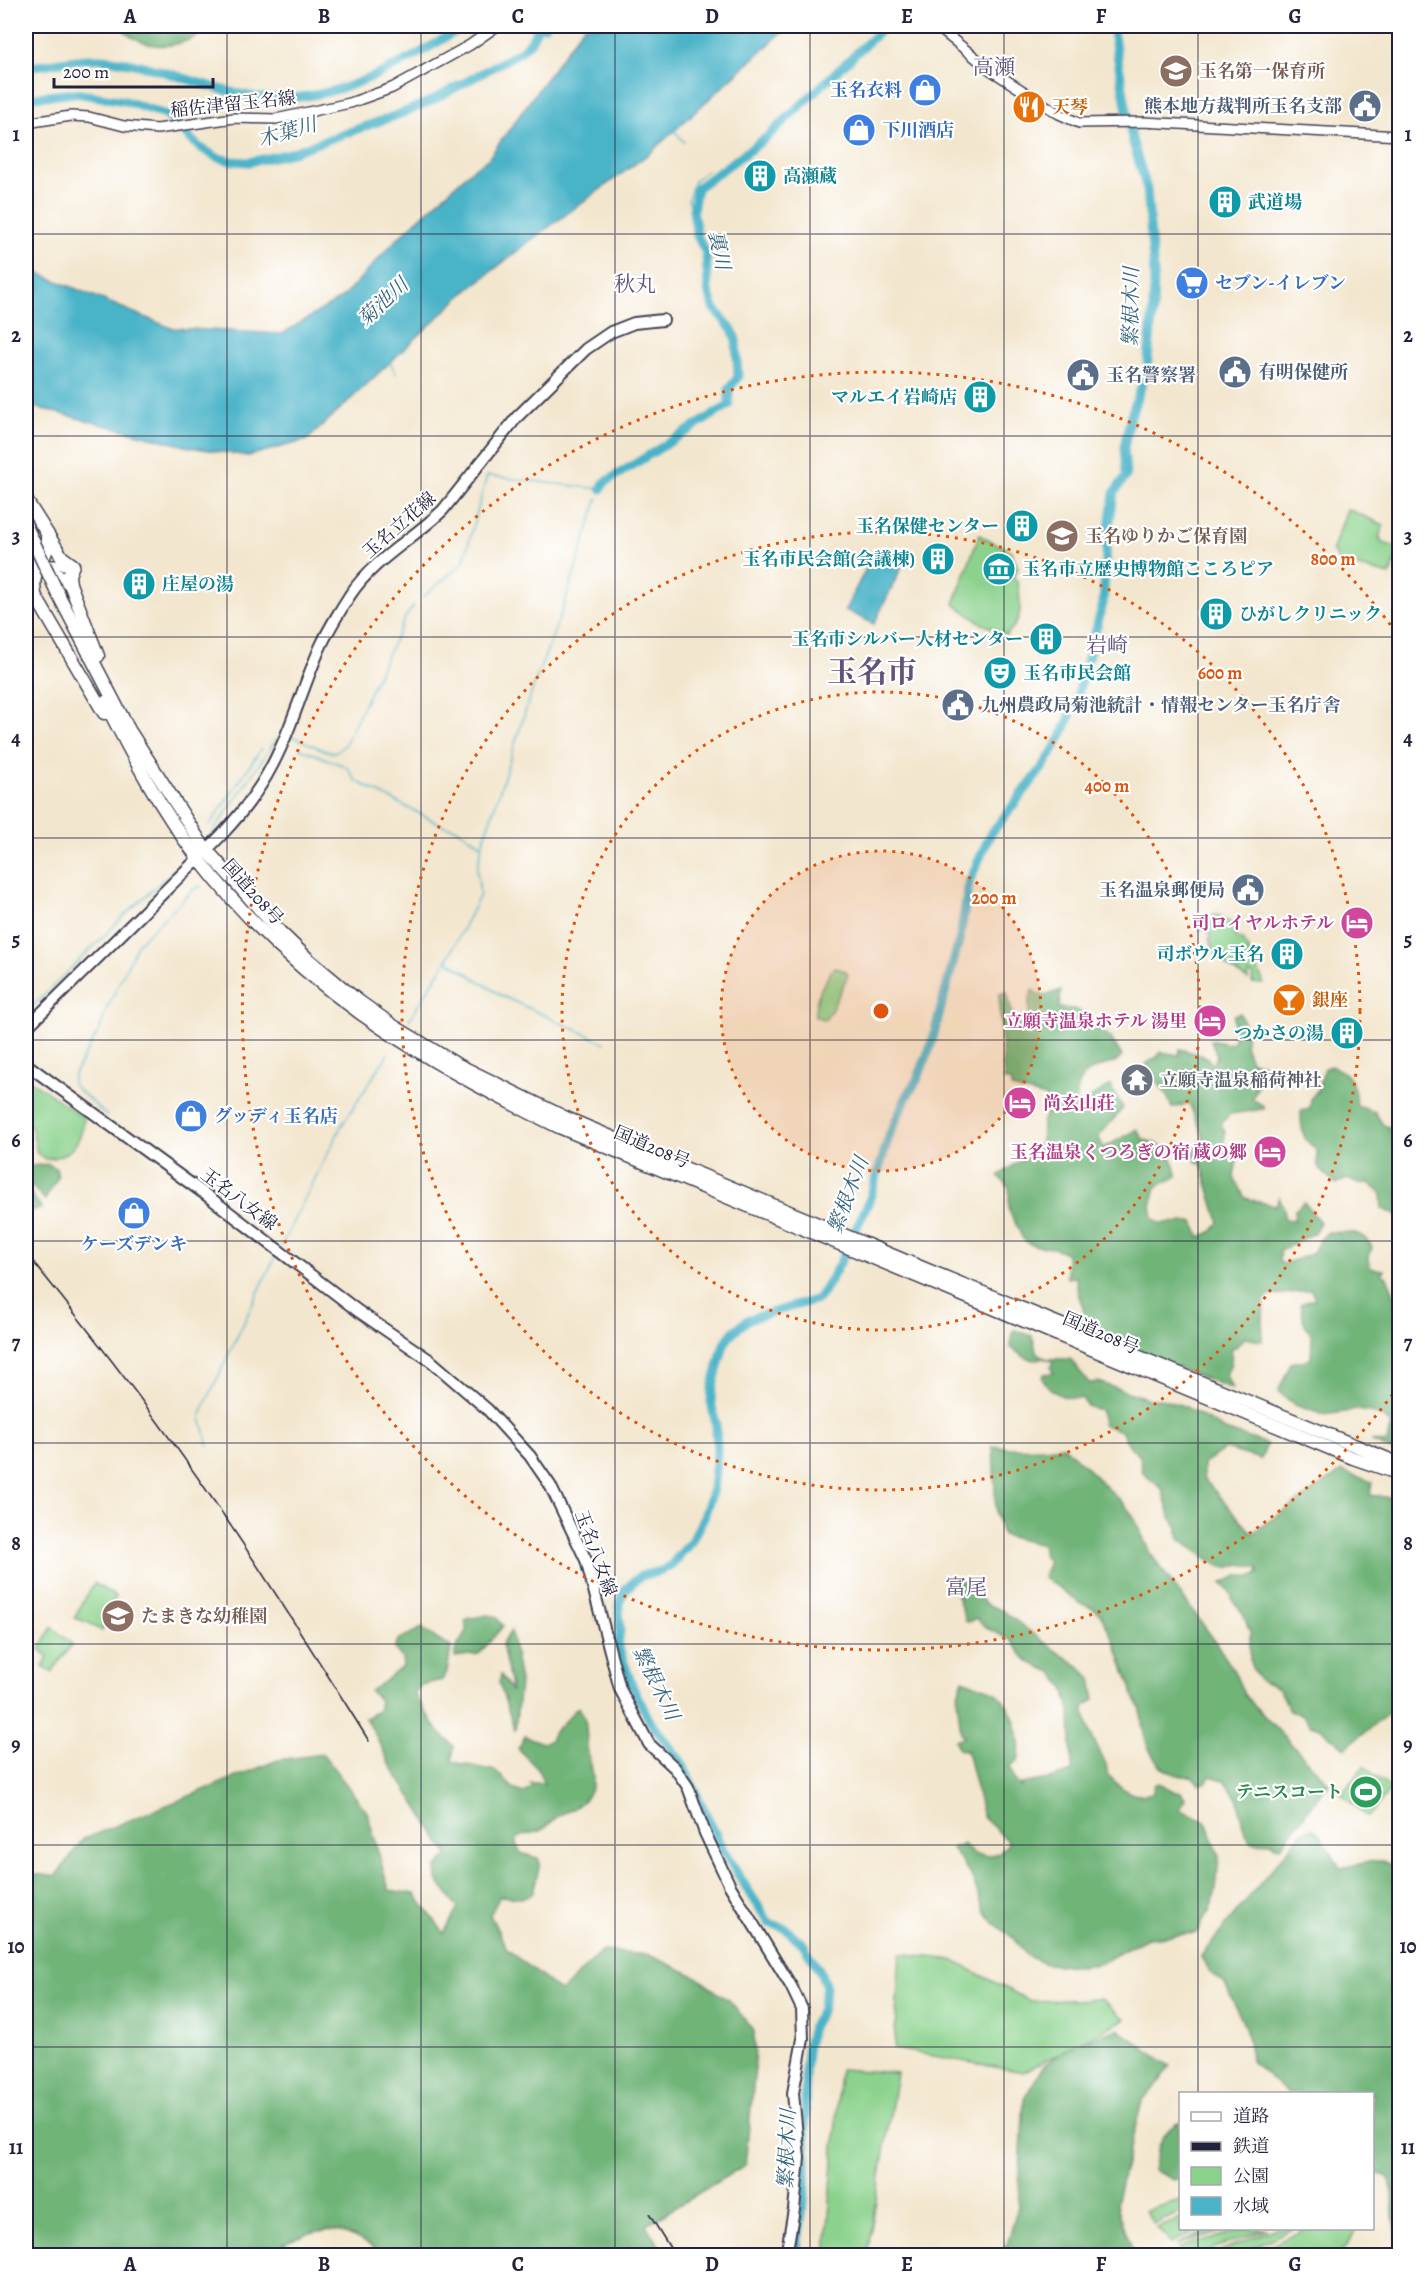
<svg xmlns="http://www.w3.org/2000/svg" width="1425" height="2281" font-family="Alegreya,'Noto Serif JP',serif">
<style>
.green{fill:#8bd28d;stroke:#567a64;stroke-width:1.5}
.forest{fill:#70b478;stroke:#496b5a;stroke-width:1.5}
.water{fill:#4ab3c8;stroke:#366a82;stroke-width:1.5}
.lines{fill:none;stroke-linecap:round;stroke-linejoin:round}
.stream{stroke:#4ab3c8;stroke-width:1.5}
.river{stroke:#4ab3c8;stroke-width:9}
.secondary-casing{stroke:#413f51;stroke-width:12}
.primary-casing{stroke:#413f51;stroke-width:14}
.highway-casing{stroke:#413f51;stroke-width:15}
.secondary{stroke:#fff;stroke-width:9}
.primary{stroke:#fff;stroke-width:10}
.highway{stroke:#fff;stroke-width:12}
.rail{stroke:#22223b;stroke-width:1.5}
.highway-bridge-casing{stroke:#413f51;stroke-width:15;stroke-linecap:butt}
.highway-bridge{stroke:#fff;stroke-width:12}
.grid{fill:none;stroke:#22223b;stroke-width:1.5;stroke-opacity:0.55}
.ring{fill:none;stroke:#de560e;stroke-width:3;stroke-dasharray:3 6}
.labels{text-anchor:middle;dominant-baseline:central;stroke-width:4.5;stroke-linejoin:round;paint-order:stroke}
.education-label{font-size:18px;font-weight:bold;fill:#785e54;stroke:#fff;text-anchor:start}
.shop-label{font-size:18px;font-weight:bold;fill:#366cbe;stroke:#fff;text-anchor:start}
.street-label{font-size:18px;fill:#22223b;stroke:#fff}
.service-label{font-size:18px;font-weight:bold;fill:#4e5e75;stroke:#fff;text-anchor:start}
.food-label{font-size:18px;font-weight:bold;fill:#c56008;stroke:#fff;text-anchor:start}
.culture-label{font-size:18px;font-weight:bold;fill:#0d838f;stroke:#fff;text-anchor:start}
.hotel-label{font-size:18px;font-weight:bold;fill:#b23c85;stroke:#fff;text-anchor:end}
.worship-label{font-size:18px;font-weight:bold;fill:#5b616d;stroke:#fff;text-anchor:start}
.leisure-label{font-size:18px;font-weight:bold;fill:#27864d;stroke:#fff;text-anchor:end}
.water-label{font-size:20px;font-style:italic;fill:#34637a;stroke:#fff}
.quarter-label{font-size:21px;fill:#615379;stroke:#fff}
.town-label{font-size:30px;font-weight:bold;fill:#615379;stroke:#fff}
.centre{fill:#de560e;stroke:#fff;stroke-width:3}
.ring-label{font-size:18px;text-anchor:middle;font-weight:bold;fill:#de560e;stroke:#fff;stroke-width:4.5;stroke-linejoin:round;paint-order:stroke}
.neatline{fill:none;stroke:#22223b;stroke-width:2}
.grid-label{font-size:20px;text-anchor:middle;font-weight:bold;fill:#22223b}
</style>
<rect width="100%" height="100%" fill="#fff"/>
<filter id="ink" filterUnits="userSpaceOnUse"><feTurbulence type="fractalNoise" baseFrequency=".0167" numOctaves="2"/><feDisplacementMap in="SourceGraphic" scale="12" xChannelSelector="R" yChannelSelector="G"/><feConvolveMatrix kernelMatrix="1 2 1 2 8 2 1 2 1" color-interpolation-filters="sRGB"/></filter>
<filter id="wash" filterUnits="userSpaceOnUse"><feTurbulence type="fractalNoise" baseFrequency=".008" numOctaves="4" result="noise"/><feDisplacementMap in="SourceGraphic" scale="24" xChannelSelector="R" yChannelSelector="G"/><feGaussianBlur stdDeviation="1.35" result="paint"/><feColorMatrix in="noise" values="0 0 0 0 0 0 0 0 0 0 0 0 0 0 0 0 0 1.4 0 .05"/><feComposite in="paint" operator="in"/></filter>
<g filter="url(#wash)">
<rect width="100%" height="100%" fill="#f3e6ce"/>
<!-- green -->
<g class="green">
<path d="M1347 509 1384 525 1379 537 1381 538 1380 542 1399 548 1390 575 1339 562 1335 553 1332 552Z"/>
<path d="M979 535 1011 551 1018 568 1013 578 1018 583C1021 607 1024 618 1006 635L981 623 954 604Z"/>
<path d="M1215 914C1224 916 1232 924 1238 931L1234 934 1240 941 1243 939 1263 981V984L1252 983 1253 975 1249 974 1248 980C1228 968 1218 962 1209 939L1211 936 1204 928 1201 930 1197 927Z"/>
<path d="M834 967 845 971 848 975 832 1009 825 1020 815 1016C814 998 824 982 834 967Z"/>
<path d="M26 1077 84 1118C82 1142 70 1158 45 1159L37 1153 32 1129 26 1120Z"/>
<path d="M94 1583 116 1597 109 1608 113 1611 102 1631 87 1622 74 1618Z"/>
<path d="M52 1627 72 1644 52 1672 43 1667 48 1657 40 1649Z"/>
<path d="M1364 1766 1391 1789 1368 1817 1341 1794Z"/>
<path d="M900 1953 952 1960 1030 2001 1101 1999 1125 2019 1023 2072 894 2049Z"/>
<path d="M840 2069 897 2073 867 2255H826Z"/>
<path d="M1180 2200V2213L1154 2224 1145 2211Z"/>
<path d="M1180 2219V2228L1199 2229 1171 2243 1157 2228Z"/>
<path d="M1276 2228 1292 2229 1238 2255H1211Z"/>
<path d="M1209 2229H1228L1176 2245Z"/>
<path d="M1243 2229H1267L1196 2255H1185L1179 2248Z"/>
<path d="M1305 2229H1357L1340 2255H1251Z"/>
</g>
<!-- forest -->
<g class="forest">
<path d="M119 26H215C182 48 150 56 119 26Z"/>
<path d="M1033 990C1039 998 1053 994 1061 990L1059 1008 1074 1009 1085 1013 1094 1026 1110 1037 1122 1056C1118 1062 1112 1064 1105 1065 1076 1072 1077 1089 1075 1115L1090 1098 1110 1085 1123 1108 1098 1137 1104 1148 1137 1129C1144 1145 1149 1139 1160 1146 1172 1154 1176 1164 1177 1176L1156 1187 1151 1206 1153 1218 1159 1223 1193 1222 1200 1237 1213 1231 1219 1222 1201 1163 1196 1162C1192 1151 1196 1146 1204 1138L1189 1103 1172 1108 1167 1096 1146 1064 1157 1057 1161 1052 1179 1055 1180 1049 1206 1057 1213 1065 1217 1056 1211 1040 1227 1044 1234 1041V1015L1240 1013 1247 1032 1245 1045 1251 1061 1263 1064 1265 1069 1252 1099 1262 1105 1264 1109 1230 1114 1221 1124 1225 1132 1224 1143 1238 1154 1234 1177 1245 1198 1276 1206 1279 1197 1284 1209V1219L1294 1220 1295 1210 1304 1202 1320 1222 1313 1234 1280 1251 1279 1261 1283 1264 1312 1254 1320 1240 1328 1232C1349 1234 1359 1227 1372 1247L1369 1256 1370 1268 1384 1270 1381 1274 1387 1277 1395 1296 1399 1297 1400 1409 1396 1412 1400 1438 1396 1439C1395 1445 1399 1448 1399 1454L1371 1441 1386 1443C1389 1435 1392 1431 1390 1422L1372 1412 1357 1410 1324 1415 1295 1405 1280 1393 1279 1390 1291 1363 1311 1359 1312 1337 1304 1322 1300 1304 1315 1299 1311 1290 1269 1296 1264 1300 1262 1341 1244 1338 1236 1347H1232L1231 1363 1226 1375 1232 1389 1078 1328C1090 1313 1081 1307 1078 1292 1077 1287 1077 1282 1076 1277L1067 1278V1254C1051 1242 1036 1252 1023 1239 1023 1239 1019 1231 1019 1230 1016 1223 1011 1218 1009 1209 1007 1191 1016 1190 998 1177 1007 1167 1036 1153 1040 1144 1043 1138 1040 1127 1043 1120 1047 1112 1050 1106 1046 1097L1011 1088V1082L1004 1080 999 994 1007 992 1015 1024 1029 1021V998L1031 997V992Z"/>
<path d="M1331 1066C1354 1075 1353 1083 1357 1106L1375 1112 1383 1125 1391 1128 1396 1134 1400 1151 1399 1217 1382 1208 1381 1193 1369 1183H1360L1345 1179 1336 1184C1322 1170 1315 1171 1317 1150 1315 1147 1312 1146 1310 1144 1301 1137 1301 1121 1301 1111L1310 1109 1311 1098 1317 1091 1325 1068Z"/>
<path d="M48 1164 56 1168 58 1177 45 1200 26 1180V1170L32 1166Z"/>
<path d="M26 1188 42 1208C36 1212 31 1211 26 1208Z"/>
<path d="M1014 1330 1032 1336 1037 1353 1047 1359H1070L1089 1383 1098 1382 1149 1399H1160L1184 1406 1225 1430 1267 1444 1261 1459 1225 1449 1203 1464V1478L1252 1533 1342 1471 1372 1482 1370 1495 1392 1498 1399 1503V1705L1345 1748 1320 1728 1311 1725 1303 1716 1290 1710 1279 1689 1262 1682 1253 1670 1250 1662V1631L1243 1614 1234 1602 1229 1590 1222 1583 1240 1575 1251 1577 1259 1573 1258 1568 1241 1564 1228 1568 1219 1566 1180 1540 1178 1536V1527L1170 1516 1162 1489 1143 1473 1140 1456 1131 1448 1121 1431 1103 1425 1101 1411 1087 1406 1082 1398C1064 1399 1051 1394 1042 1378L1044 1374 1053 1373 1051 1367 1053 1361 1043 1358C1031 1364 1020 1354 1010 1347Z"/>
<path d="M993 1446C1017 1450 1040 1449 1064 1446L1123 1503 1134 1517 1150 1553 1212 1637 1233 1669 1245 1696 1329 1783 1280 1847 1275 1846 1271 1842 1257 1844 1250 1841 1243 1826 1238 1800 1224 1780 1210 1776 1205 1783 1199 1784 1192 1776C1155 1779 1142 1742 1141 1709L1138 1706 1114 1641 1101 1615 1093 1608 1080 1603 1046 1579 1043 1576 1049 1562 1044 1557 1042 1545 1002 1535 996 1513Z"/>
<path d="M956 1580 964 1582 986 1604 1003 1611 1056 1651 1079 1666 1091 1678 1095 1700 1084 1706C1086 1719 1089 1731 1095 1743 1100 1754 1108 1762 1107 1774 1122 1788 1130 1800 1153 1793L1154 1785 1159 1783 1175 1792H1181L1185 1798 1180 1811 1187 1812 1207 1823 1219 1855 1216 1890 1210 1910 1196 1933 1147 1938 1099 1964 1078 1966 1045 1964 1027 1956 1013 1938 994 1923 984 1910 971 1875 952 1848 963 1844 974 1854 987 1856 1000 1853 1009 1842 983 1817 967 1751 958 1749 955 1740 964 1737 961 1733 957 1697 963 1679C973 1684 988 1687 998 1694 1014 1709 1023 1740 1018 1761L1010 1766 1014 1779 1021 1787V1784L1053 1778 1072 1772 1070 1711 1064 1687 1052 1672 1028 1662 1011 1640 989 1629 976 1618 969 1622 966 1621 953 1585Z"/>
<path d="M488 1615 496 1617 503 1626 479 1654 455 1657C453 1642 471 1637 465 1622L467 1619Z"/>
<path d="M422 1628 438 1640 451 1647 447 1672 442 1680 421 1685 414 1694 439 1732 454 1746 452 1762 496 1771 515 1790 523 1793 532 1787 530 1783H544L537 1768 518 1749 525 1736 542 1743 550 1740 554 1732 578 1707C588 1717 586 1733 587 1747 588 1756 595 1775 593 1783 589 1802 572 1809 557 1817 552 1820 549 1826 543 1829 535 1834 526 1832 517 1839L516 1844 521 1853 538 1858 540 1863 533 1893 521 1898 500 1896 490 1915 507 1949 561 1992 602 1951 649 1955 695 1976 732 2003 754 2031 755 2068 745 2165 646 2225 665 2255H385C363 2241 338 2223 310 2233 301 2236 292 2240 283 2243L307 2255H26V1874L56 1876 83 1839 278 1760 323 1754 367 1812 389 1890 415 1894 444 1933 458 1908 437 1880 436 1868 448 1855 389 1763 373 1730 365 1718 378 1711 380 1701 370 1691 385 1681 403 1666 402 1659 395 1648 398 1640Z"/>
<path d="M511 1631 520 1682 515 1731 499 1683 501 1675 512 1692 502 1644Z"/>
<path d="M1312 1828 1320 1834 1340 1868C1352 1867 1371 1859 1382 1861 1388 1863 1394 1867 1399 1870V2255H1395L1396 2229 1389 2177 1380 2174 1373 2168 1372 2094 1287 2093 1252 2061 1245 2027 1226 1986 1211 1973 1201 1956 1302 1832Z"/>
<path d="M1118 2029 1170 2066 1158 2084 1142 2101 1116 2203 1134 2255H991L1006 2248 1018 2206 1024 2099 1043 2066 1068 2047Z"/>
<path d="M1180 2122V2178L1174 2180 1153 2170C1157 2151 1161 2130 1180 2122Z"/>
</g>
<!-- water -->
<g class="water">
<path d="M584 26H789L650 153 530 241 463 294 307 440 248 456 189 447 26 405V268L171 328 282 334 343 297 396 240 473 169 488 159Z"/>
<path d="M876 549 904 562 874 624 845 610Z"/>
</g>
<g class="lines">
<!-- stream -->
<g class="stream">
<path d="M674 130 684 142"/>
<path d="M693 210 688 200 694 181 708 170"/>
<path d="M390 362 396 374"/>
<path d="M488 476 601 489"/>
<path d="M423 597 463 563 487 476"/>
<path d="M291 736 329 752H335L344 746 405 618 414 606"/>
<path d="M299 748 347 767 356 781 444 826 455 828 482 845"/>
<path d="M210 825 261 749"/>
<path d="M213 836V832L277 738"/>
<path d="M447 960 502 996 605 1043"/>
<path d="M26 1013 128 912 183 862"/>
<path d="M409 1020 447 960 480 895 477 870 482 845 534 685 562 611 598 498"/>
<path d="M107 1116 72 1084 74 1074 100 1029 104 1015 138 943 194 889 202 886"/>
<path d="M281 1246 342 1125 388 1054"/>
<path d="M209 1446 201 1419 202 1411 276 1255"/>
</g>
<!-- river -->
<g class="river">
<path d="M26 67C51 65 77 57 103 59 151 63 196 85 244 95 324 111 399 67 464 26"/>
<path d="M26 98 75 93 125 101 166 115 198 146 216 157 231 161 249 162 287 154 400 114 433 100 520 52 531 41 538 27 545 26"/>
<path d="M601 489 604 483 729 405V389L738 377 736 340 733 331 714 308 708 291 706 253 697 236 693 210 697 188 766 138 885 26"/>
<path d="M796 2256 806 2186 805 2071 808 2042 812 2027 822 2009 826 1987 820 1971 803 1944 785 1928 769 1923 724 1852 682 1763 650 1721 633 1687 618 1646 620 1631 619 1603 625 1590 640 1576 661 1571 671 1565 691 1542 704 1517 713 1489 717 1453 716 1424 711 1402 712 1389 724 1344 733 1332 749 1319 818 1299 825 1289 840 1263 869 1201 890 1133 907 1096 917 1080 931 1045 960 937 969 882 990 835 1043 767 1061 737 1075 704 1103 604 1107 540 1114 493 1126 476 1124 447 1131 415 1147 370 1153 309 1154 275 1147 189 1132 139 1112 26"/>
</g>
</g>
</g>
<g filter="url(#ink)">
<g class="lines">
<defs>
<g id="secondary">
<path d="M936 26 992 71 1059 114 1079 123 1143 122 1400 136"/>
<path d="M26 123 71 116 89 117 124 126 157 129 234 118 276 119 350 103 392 88 470 45 497 26"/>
<path d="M43 565H73"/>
</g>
<g id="primary">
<path d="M26 1028C74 981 123 933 171 885 200 856 231 829 254 795 285 752 297 702 317 655 325 634 338 614 350 595 374 559 413 539 443 510L517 417 586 349 611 332 634 323 663 320"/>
<path d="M26 1064 209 1197 358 1311 431 1361 488 1410 530 1456 550 1485 586 1560 620 1689 649 1744 675 1768 688 1787 705 1833 730 1886 791 1986 802 2009 803 2039 793 2093 799 2158 794 2209 786 2256"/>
</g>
<g id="highway">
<path d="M26 500 62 557 73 565 69 575 70 584 98 656"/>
<path d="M26 558 50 570 70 584"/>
<path d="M26 580 104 713"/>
<path d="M35 593C30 566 50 562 47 537"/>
<path d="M58 594 129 730 203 846 279 931 308 959 357 1000 395 1027 456 1064 566 1118 908 1262 1400 1464"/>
<path d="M105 702C132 756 161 810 198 858 296 985 418 1059 559 1127L1353 1458 1400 1474"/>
</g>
</defs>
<!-- secondary casing -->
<use href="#secondary" class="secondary-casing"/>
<!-- primary casing -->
<use href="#primary" class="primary-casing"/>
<!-- highway casing -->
<use href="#highway" class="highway-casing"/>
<!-- secondary -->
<use href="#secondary" class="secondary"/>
<!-- primary -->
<use href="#primary" class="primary"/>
<!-- highway -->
<use href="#highway" class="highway"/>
<!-- rail -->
<g class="rail">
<path d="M26 1253C93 1335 159 1420 218 1507 271 1584 320 1663 369 1741"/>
<path d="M649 2214 675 2256"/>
</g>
<defs>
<path id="highway-bridge" d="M26 526 58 594"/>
</defs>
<!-- highway-bridge casing -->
<use href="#highway-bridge" class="highway-bridge-casing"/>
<!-- highway-bridge -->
<use href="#highway-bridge" class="highway-bridge"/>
</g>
</g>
<!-- grid -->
<path class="grid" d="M227 26V2256M421 26V2256M615 26V2256M810 26V2256M1004 26V2256M1198 26V2094M26 234H1400M26 436H1400M26 637H1400M26 838H1400M26 1040H1400M26 1241H1400M26 1443H1400M26 1644H1400M26 1845H1400M26 2047H1400M1198 2228V2256"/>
<!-- distance rings -->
<circle cx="881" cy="1011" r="160" fill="#de560e" fill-opacity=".12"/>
<g class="ring">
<circle cx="881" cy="1011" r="160"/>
<circle cx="881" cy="1011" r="319"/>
<circle cx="881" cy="1011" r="479"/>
<path d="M1398 1387A639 639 0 1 1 1398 635"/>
</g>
<!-- icons -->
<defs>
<symbol id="school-disc" viewBox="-11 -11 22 22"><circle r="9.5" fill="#8d6e63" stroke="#fff"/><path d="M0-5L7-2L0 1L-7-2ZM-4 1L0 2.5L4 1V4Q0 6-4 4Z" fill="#fff"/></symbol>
<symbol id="shop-disc" viewBox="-11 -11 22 22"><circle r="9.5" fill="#3f7fe0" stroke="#fff"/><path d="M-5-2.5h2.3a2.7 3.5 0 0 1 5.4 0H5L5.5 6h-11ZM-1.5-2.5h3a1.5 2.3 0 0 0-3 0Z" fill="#fff"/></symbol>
<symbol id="civic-disc" viewBox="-11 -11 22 22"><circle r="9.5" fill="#5c6f8a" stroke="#fff"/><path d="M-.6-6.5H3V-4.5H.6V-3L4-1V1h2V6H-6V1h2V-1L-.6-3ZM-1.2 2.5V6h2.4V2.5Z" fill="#fff"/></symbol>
<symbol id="restaurant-disc" viewBox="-11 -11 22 22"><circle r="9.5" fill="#e8710a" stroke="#fff"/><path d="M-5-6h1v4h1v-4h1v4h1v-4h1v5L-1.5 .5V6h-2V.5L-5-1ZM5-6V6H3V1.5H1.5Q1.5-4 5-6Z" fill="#fff"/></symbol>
<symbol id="building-disc" viewBox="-11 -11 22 22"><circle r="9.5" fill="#0f9aa8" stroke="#fff"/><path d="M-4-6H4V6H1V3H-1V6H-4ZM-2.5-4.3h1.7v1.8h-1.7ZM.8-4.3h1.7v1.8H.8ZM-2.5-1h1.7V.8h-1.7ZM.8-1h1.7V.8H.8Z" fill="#fff"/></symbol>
<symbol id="supermarket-disc" viewBox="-11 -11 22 22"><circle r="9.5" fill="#3f7fe0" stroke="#fff"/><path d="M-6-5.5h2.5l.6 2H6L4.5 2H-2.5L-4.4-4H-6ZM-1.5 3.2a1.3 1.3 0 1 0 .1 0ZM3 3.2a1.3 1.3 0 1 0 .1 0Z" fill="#fff"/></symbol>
<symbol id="museum-disc" viewBox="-11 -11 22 22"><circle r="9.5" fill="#0f9aa8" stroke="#fff"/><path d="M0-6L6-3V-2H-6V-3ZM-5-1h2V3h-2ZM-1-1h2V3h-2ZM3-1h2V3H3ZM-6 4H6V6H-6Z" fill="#fff"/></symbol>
<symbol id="theatre-disc" viewBox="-11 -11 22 22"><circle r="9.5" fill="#0f9aa8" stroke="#fff"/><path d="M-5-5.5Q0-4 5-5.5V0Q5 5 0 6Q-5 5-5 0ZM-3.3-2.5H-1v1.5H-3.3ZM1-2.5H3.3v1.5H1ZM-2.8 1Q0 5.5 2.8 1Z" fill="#fff"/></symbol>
<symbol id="hotel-disc" viewBox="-11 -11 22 22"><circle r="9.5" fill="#d1479c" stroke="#fff"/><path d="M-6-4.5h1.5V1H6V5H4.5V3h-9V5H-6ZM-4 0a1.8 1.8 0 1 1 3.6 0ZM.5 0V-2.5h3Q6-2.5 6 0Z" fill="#fff"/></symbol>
<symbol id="bar-disc" viewBox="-11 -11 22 22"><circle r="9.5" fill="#e8710a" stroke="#fff"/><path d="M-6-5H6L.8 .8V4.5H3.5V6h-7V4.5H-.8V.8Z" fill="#fff"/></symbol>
<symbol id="temple-disc" viewBox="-11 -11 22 22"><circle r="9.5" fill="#6b7280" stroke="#fff"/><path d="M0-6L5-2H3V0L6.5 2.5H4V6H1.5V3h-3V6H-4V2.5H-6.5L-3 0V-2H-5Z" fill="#fff"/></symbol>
<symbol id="stadium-disc" viewBox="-11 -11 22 22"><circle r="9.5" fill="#2e9e5b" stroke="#fff"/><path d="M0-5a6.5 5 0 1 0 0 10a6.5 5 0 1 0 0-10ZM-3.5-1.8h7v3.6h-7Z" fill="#fff"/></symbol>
</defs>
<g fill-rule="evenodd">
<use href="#school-disc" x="1157" y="52" width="38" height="38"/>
<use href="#shop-disc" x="906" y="71" width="38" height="38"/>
<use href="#civic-disc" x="1346" y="87" width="38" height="38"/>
<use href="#restaurant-disc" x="1010" y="88" width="38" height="38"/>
<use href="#shop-disc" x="840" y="111" width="38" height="38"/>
<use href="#building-disc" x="741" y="157" width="38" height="38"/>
<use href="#building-disc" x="1206" y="183" width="38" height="38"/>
<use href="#supermarket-disc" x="1173" y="264" width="38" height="38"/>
<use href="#civic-disc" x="1216" y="353" width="38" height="38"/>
<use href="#civic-disc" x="1064" y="356" width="38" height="38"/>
<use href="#building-disc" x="961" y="378" width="38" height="38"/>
<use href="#building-disc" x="1003" y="507" width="38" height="38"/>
<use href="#school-disc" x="1043" y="517" width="38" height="38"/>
<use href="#building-disc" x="919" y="540" width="38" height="38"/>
<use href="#museum-disc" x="980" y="550" width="38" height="38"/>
<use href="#building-disc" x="120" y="565" width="38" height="38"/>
<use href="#building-disc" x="1197" y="595" width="38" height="38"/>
<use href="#building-disc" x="1027" y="620" width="38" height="38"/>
<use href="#theatre-disc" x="981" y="654" width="38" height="38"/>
<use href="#civic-disc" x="939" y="686" width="38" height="38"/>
<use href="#civic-disc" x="1229" y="871" width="38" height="38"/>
<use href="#hotel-disc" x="1338" y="904" width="38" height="38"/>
<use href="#building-disc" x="1268" y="935" width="38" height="38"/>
<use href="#bar-disc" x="1270" y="981" width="38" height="38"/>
<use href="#hotel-disc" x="1191" y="1002" width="38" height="38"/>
<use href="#building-disc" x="1328" y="1014" width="38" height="38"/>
<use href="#temple-disc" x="1118" y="1061" width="38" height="38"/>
<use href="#hotel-disc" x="1001" y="1084" width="38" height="38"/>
<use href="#shop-disc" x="172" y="1097" width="38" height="38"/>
<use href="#hotel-disc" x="1251" y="1133" width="38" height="38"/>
<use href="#shop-disc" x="115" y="1194" width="38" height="38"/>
<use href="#school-disc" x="99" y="1597" width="38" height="38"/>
<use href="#stadium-disc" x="1347" y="1773" width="38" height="38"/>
</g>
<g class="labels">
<!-- education labels -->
<g class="education-label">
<text x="1199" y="71">玉名第一保育所</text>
<text x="1085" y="536">玉名ゆりかご保育園</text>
<text x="141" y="1616">たまきな幼稚園</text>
</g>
<!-- shop labels -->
<g class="shop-label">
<text x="902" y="90" text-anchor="end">玉名衣料</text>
<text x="882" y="130">下川酒店</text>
<text x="1215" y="283">セブン-イレブン</text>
<text x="214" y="1116">グッディ玉名店</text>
<text x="134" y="1244" text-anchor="middle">ケーズデンキ</text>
</g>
<!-- street labels -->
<g class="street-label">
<text transform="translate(233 104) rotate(-6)">稲佐津留玉名線</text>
<text transform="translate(399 525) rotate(-41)">玉名立花線</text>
<text transform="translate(253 892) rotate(48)">国道208号</text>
<text transform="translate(652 1147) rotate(23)">国道208号</text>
<text transform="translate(239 1199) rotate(37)">玉名八女線</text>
<text transform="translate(1101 1333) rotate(23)">国道208号</text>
<text transform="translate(596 1553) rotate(70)">玉名八女線</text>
</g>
<!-- service labels -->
<g class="service-label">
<text x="1342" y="106" text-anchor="end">熊本地方裁判所玉名支部</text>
<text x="1258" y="372">有明保健所</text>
<text x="1106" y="375">玉名警察署</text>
<text x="981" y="705">九州農政局菊池統計・情報センター玉名庁舎</text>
<text x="1225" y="890" text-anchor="end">玉名温泉郵便局</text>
</g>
<!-- food labels -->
<g class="food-label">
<text x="1052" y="107">天琴</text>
<text x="1312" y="1000">銀座</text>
</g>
<!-- culture labels -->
<g class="culture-label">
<text x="783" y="176">高瀬蔵</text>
<text x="1248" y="202">武道場</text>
<text x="957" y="397" text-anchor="end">マルエイ岩崎店</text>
<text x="999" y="526" text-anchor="end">玉名保健センター</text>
<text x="915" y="559" text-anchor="end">玉名市民会館(会議棟)</text>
<text x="1022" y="569">玉名市立歴史博物館こころピア</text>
<text x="162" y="584">庄屋の湯</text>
<text x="1239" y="614">ひがしクリニック</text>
<text x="1023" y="639" text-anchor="end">玉名市シルバー人材センター</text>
<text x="1023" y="673">玉名市民会館</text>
<text x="1264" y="954" text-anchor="end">司ボウル玉名</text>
<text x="1324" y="1033" text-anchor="end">つかさの湯</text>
</g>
<!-- hotel labels -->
<g class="hotel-label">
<text x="1334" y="923">司ロイヤルホテル</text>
<text x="1187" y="1021">立願寺温泉ホテル 湯里</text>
<text x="1043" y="1103" text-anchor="start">尚玄山荘</text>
<text x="1247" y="1152">玉名温泉くつろぎの宿 蔵の郷</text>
</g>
<!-- worship labels -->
<g class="worship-label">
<text x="1160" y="1080">立願寺温泉稲荷神社</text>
</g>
<!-- leisure labels -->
<g class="leisure-label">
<text x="1343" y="1792">テニスコート</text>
</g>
<!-- water labels -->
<g class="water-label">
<text transform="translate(287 132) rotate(-16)">木葉川</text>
<text transform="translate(719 250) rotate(78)">裏川</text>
<text transform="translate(383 302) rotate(-43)">菊池川</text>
<text transform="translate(1131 307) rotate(-89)">繁根木川</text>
<text transform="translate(848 1195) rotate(-69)">繁根木川</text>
<text transform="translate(656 1683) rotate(64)">繁根木川</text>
<text transform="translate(787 2149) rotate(-88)">繁根木川</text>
</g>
<!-- quarter labels -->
<g class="quarter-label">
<text x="994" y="67">高瀬</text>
<text x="635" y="284">秋丸</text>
<text x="1107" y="645">岩崎</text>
<text x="966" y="1587">富尾</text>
</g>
<!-- town labels -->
<g class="town-label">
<text x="872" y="672">玉名市</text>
</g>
</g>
<circle cx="881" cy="1011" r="9" class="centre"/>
<g class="ring-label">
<text x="1333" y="565">800 m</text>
<text x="1220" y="679">600 m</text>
<text x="1107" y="792">400 m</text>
<text x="994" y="904">200 m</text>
</g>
<!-- margin -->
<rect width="1425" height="2281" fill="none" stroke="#fff" stroke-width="66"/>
<!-- legend -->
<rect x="1179" y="2092" width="195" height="138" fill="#ffffff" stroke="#a7a7b1" stroke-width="1.5"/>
<rect x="1191" y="2112" width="30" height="9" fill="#ffffff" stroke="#a7a7b1" stroke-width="1.5"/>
<text x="1233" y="2122" font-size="18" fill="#22223b">道路</text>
<rect x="1191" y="2142" width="30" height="9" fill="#22223b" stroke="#a7a7b1" stroke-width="1.5"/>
<text x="1233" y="2152" font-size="18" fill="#22223b">鉄道</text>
<rect x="1191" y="2167" width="30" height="18" fill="#8bd28d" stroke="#a7a7b1" stroke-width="1.5"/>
<text x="1233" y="2182" font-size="18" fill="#22223b">公園</text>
<rect x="1191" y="2197" width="30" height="18" fill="#4ab3c8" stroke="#a7a7b1" stroke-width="1.5"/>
<text x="1233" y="2212" font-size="18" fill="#22223b">水域</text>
<!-- scale -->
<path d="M54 78v9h159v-9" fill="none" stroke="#22223b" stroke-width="3"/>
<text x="63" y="78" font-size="18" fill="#22223b" stroke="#ffffff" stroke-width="4.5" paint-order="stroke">200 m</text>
<rect x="33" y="33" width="1359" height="2215" class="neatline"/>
<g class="grid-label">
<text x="130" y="23">A</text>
<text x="324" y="23">B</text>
<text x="518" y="23">C</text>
<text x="712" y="23">D</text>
<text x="907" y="23">E</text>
<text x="1101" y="23">F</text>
<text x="1295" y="23">G</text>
<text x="16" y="141">1</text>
<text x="1408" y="141">1</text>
<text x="16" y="342">2</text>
<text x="1408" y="342">2</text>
<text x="16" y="543">3</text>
<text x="1408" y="543">3</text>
<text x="16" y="745">4</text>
<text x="1408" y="745">4</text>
<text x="16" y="946">5</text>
<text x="1408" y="946">5</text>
<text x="16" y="1147">6</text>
<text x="1408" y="1147">6</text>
<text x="16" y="1349">7</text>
<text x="1408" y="1349">7</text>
<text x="16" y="1550">8</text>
<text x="1408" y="1550">8</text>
<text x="16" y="1751">9</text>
<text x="1408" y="1751">9</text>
<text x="16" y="1953">10</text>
<text x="1408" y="1953">10</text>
<text x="16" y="2154">11</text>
<text x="1408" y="2154">11</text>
<text x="130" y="2271">A</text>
<text x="324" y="2271">B</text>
<text x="518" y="2271">C</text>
<text x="712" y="2271">D</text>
<text x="907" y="2271">E</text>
<text x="1101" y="2271">F</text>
<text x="1295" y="2271">G</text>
</g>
</svg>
